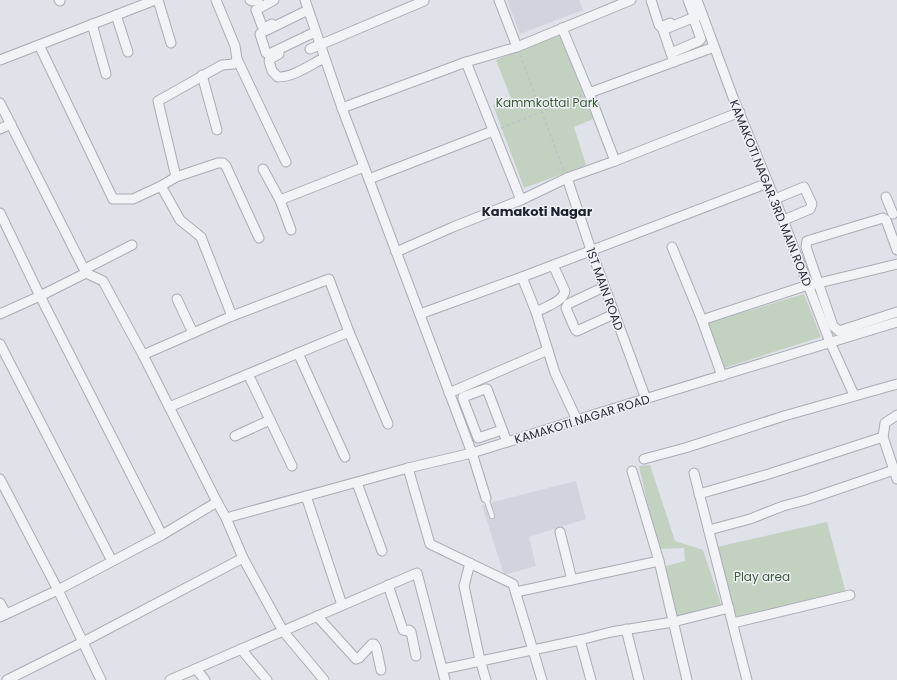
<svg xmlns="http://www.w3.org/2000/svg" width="897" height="680" font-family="Poppins,sans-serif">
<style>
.built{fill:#d2d4dd}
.green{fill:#c3d1c1}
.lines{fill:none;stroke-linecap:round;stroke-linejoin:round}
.lane-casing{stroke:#a8acb5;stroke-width:6}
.street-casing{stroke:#a8acb5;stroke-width:11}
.path{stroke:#bec0c6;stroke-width:1.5;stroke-dasharray:3 3;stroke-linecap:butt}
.lane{stroke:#f2f3f6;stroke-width:4.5}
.street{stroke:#f2f3f6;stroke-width:9}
.labels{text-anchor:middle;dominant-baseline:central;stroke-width:3;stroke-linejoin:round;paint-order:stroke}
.park-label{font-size:12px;fill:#3a5937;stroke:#eff1f5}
.street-label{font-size:12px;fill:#292e3e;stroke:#eff1f5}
.neighbourhood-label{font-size:13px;font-weight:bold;fill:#1b202f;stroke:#eff1f5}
</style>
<rect width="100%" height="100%" fill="#dfe2e8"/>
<!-- built -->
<g class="built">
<path d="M507 0H579L583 10 520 34Z"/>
<path d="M576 481 586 519 529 537 536 566 504 575 482 505Z"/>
</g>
<!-- green -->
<g class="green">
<path d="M560 35 593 119 574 127 586 165 524 188 493 105 511 98 496 60Z"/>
<path d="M804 294 821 337 724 368 707 323Z"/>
<path d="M650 465 675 541 703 550 721 604 676 617 663 567 685 561 684 548 658 549 639 466Z"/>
<path d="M827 522 846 593 733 623 717 547Z"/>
</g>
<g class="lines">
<defs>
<path id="lane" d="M486 498 492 516"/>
<g id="street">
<path d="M59 0 60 1"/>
<path d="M158 0 171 43"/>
<path d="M250 0 252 1 258 0"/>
<path d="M305 0 342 108 472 453 486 498"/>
<path d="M499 0 517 47"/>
<path d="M651 0 659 25 661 27 670 23"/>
<path d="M688 0 693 13"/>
<path d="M697 0 734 100 780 212 830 342 854 395"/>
<path d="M308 10 261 33 260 34 266 53 269 54 315 32"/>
<path d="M116 15 128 52"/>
<path d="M92 24 106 74"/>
<path d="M272 24 266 27 262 26 256 10 274 0"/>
<path d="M562 28 589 93 714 47"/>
<path d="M39 45 113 199H133L161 186 176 177 218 163H223L226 166 259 238"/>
<path d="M310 49 424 1 423 0"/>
<path d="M671 53 699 41 701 39 693 17"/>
<path d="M279 54 270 59 269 61 272 71 278 77C294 77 310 65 324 58"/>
<path d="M237 59 286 162"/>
<path d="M0 60 155 0"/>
<path d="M466 62 517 47 631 0"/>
<path d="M674 62 663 30 702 14"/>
<path d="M202 75 217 130"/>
<path d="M0 103 86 273 40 296 162 535 58 590 0 617"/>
<path d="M342 108 466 62 521 200 453 227 396 252"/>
<path d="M0 129 11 124"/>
<path d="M615 161 740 112"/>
<path d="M263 169 280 200 291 230"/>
<path d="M176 177 158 101 222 65 234 64 237 59 235 46 216 0"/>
<path d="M567 178 591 250 646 399"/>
<path d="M369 179 493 131"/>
<path d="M161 186 180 220 201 237 232 316"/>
<path d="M886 197 893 214"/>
<path d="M775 199 804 187 812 204 810 209 784 220"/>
<path d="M280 200 364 167"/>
<path d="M521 200 567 178 615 161 589 93"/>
<path d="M0 213 40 296 0 314"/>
<path d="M672 247 702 320 722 376"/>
<path d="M897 250 886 220 883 218 807 241 806 247 833 326 839 331 897 312"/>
<path d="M85 269 132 245"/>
<path d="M522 277 536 312 555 373 577 420"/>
<path d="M604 287 568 304 566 308 575 329 577 331 614 314"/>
<path d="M177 299 193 333"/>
<path d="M536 312C545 307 563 302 565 291L553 265"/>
<path d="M420 314 522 277 768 183"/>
<path d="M702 320 808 285 815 284 897 264"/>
<path d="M0 344 112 561"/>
<path d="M298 353 345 457"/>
<path d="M143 355 232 316 329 279 349 332"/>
<path d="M248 374 292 466"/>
<path d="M449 393 548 350"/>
<path d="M169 407 349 332 388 424"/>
<path d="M897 415 885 423 883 437 897 479"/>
<path d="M502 430 478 438 463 399V397L485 389H487L507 442"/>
<path d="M235 436 270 420"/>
<path d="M644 459 685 448 784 416 897 384"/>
<path d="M408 468 430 544 513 584 542 680"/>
<path d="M632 471 659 561 687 680"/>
<path d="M694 473 747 680"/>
<path d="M0 479 58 590 101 680"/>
<path d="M357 483 382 551"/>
<path d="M699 494 769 474 883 437"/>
<path d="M306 496 342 605"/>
<path d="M226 518 408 468 472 453 599 413 897 322"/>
<path d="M709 530 750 519 783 506 806 500 897 469"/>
<path d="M560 532 572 580"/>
<path d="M162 535 217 502"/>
<path d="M243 558 283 631 324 680"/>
<path d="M470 563 464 586 480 660 486 680"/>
<path d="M388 585 403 630 407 631 409 630 411 632 416 656"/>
<path d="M516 592 659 561"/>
<path d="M0 603 6 614"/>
<path d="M317 616 356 659 359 658 372 644H374L376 647 381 670"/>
<path d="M733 623 850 595"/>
<path d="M626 629 639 680"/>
<path d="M580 640 591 680"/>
<path d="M241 649 267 680"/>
<path d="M196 669 205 680"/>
<path d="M443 669 580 640 611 632 673 622 729 608"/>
<path d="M7 680 83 642 243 558 226 518 217 502 143 355 103 281 86 273"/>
<path d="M170 680 417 573 445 680"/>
</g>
</defs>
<!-- lane casing -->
<use href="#lane" class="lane-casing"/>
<!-- street casing -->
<use href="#street" class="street-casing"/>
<!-- path -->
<g class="path">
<path d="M520 55 564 171"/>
<path d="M501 128 581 96"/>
</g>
<!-- lane -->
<use href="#lane" class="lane"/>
<!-- street -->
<use href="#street" class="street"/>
</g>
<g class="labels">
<!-- park labels -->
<g class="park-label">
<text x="547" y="102">Kammkottai Park</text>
<text x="762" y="576">Play area</text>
</g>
<!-- street labels -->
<g class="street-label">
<text transform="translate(771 193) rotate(68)">KAMAKOTI NAGAR 3RD MAIN ROAD</text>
<text transform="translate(605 289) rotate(70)">1ST MAIN ROAD</text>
<text transform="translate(582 419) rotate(-17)">KAMAKOTI NAGAR ROAD</text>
</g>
<!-- neighbourhood labels -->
<g class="neighbourhood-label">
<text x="537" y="211">Kamakoti Nagar</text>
</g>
</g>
</svg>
